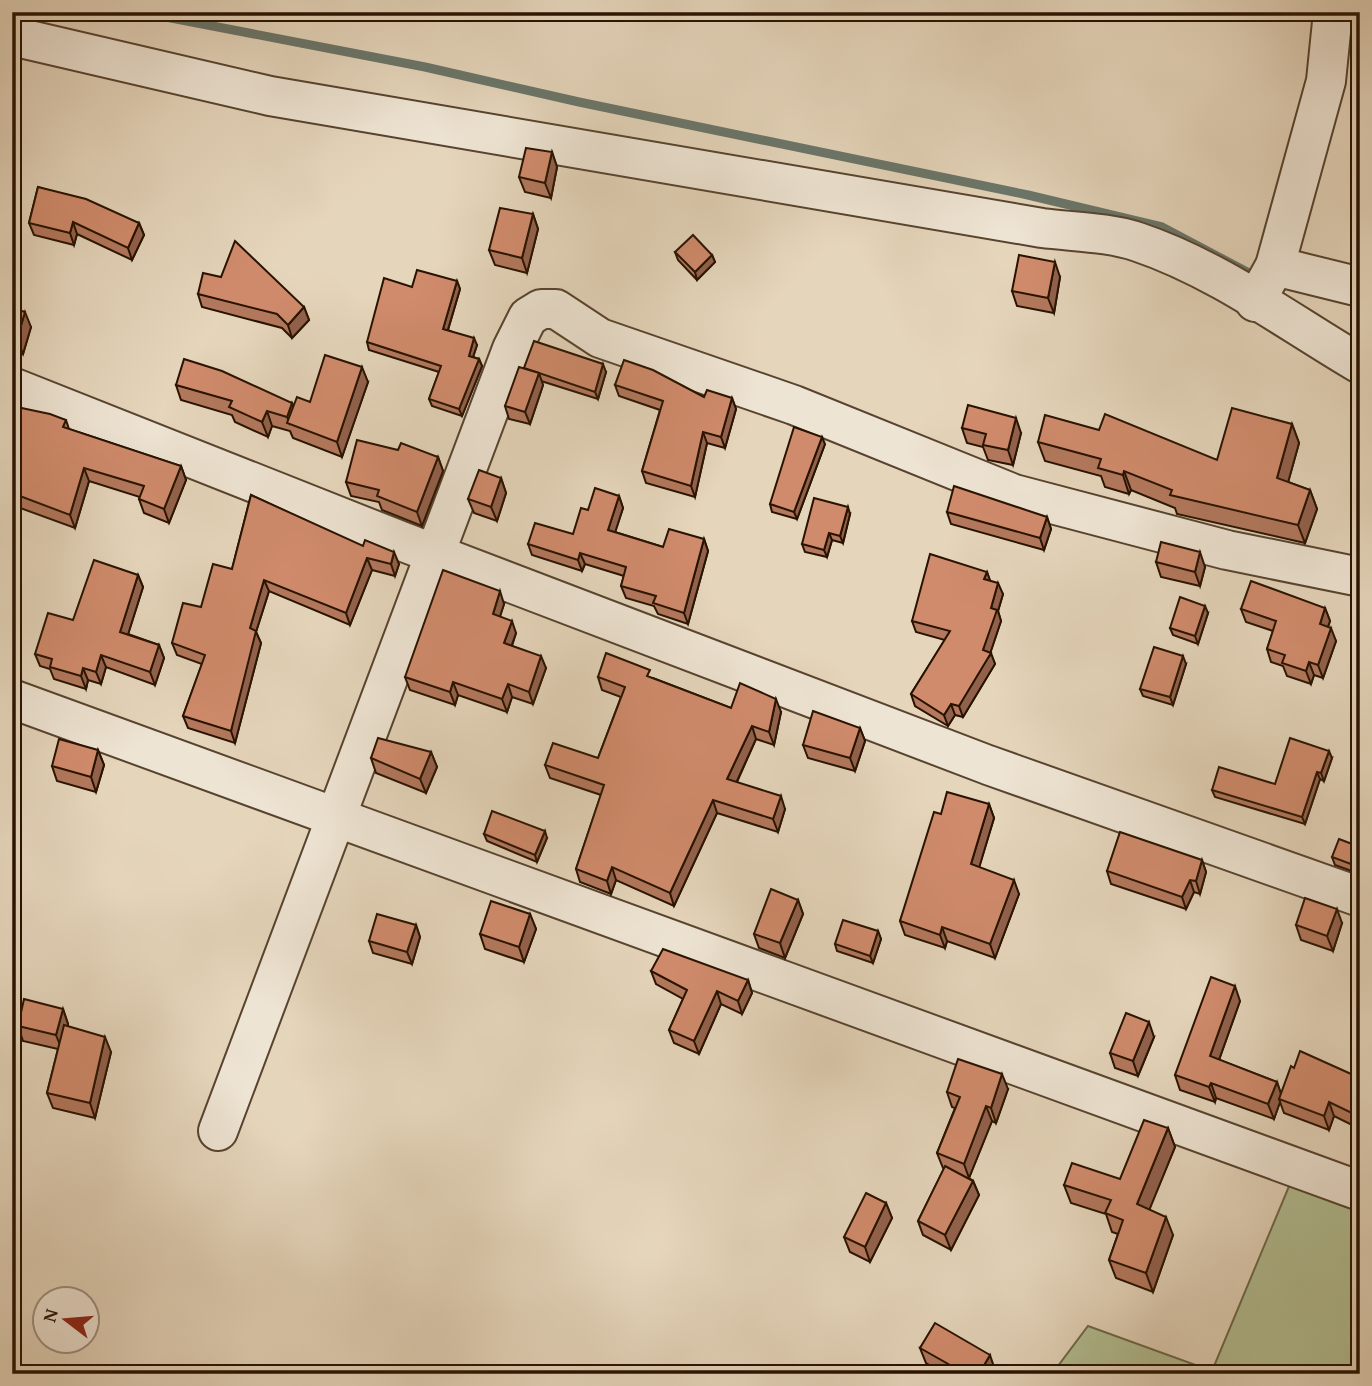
<svg xmlns="http://www.w3.org/2000/svg" width="1372" height="1386" font-family="'Gentium Book Plus',serif">
<style>
.green{fill:#b2be92;stroke:#6d6849;stroke-width:2}
.lines{fill:none;stroke-linecap:round;stroke-linejoin:round}
.stream{stroke:#6a766a;stroke-width:9}
.minor-casing{stroke:#57432f;stroke-width:42}
.minor{stroke:#eee4d3;stroke-width:38}
.wall{fill:#b3785d;stroke:#281200;stroke-width:2}
.shaded-wall{fill:#92614c;stroke:#281200;stroke-width:2}
.building{fill:#d08b6c;stroke:#281200;stroke-width:2}
</style>
<rect width="100%" height="100%" fill="#e5d5bb"/>
<filter id="stains"><feTurbulence type="fractalNoise" baseFrequency=".00286" numOctaves="4"/><feColorMatrix values="0 0 0 0 .2 0 0 0 0 .09 0 0 0 0 .02 0 0 0 .5 -.17"/></filter>
<radialGradient id="worn" r=".72"><stop offset=".6" stop-color="#630" stop-opacity="0"/><stop offset="1" stop-color="#630" stop-opacity=".3"/></radialGradient>
<!-- green -->
<path class="green" d="M1297 1167 1360 1191V1374H1052L1088 1326 1212 1371Z"/>
<g class="lines">
<!-- stream -->
<path class="stream" d="M140 12 425 67 579 102 1028 195 1162 227 1249 273"/>
<defs>
<g id="minor">
<path d="M12 36 270 96 1042 228C1073 232 1109 232 1138 242 1218 269 1287 321 1360 364"/>
<path d="M1275 266 1360 287"/>
<path d="M1255 302 1275 266 1326 81 1333 12"/>
<path d="M12 387 401 541 988 765 1360 897"/>
<path d="M12 699 1360 1191"/>
<path d="M218 1131 512 349 528 317 541 309H556L600 338 794 405 1014 494 1227 550 1360 577"/>
</g>
</defs>
<!-- minor casing -->
<use href="#minor" class="minor-casing"/>
<!-- minor -->
<use href="#minor" class="minor"/>
</g>
<!-- wall -->
<g class="wall">
<path d="M552 152 557 167 551 198 525 192 519 177Z"/>
<path d="M38 187 139 223 144 235 132 260 77 234 74 245 34 235 29 223Z"/>
<path d="M533 214 538 229 527 273 495 265 489 250Z"/>
<path d="M675 252 712 255 715 262 697 280 678 260Z"/>
<path d="M1060 277 1054 313 1017 306 1012 291Z"/>
<path d="M457 281 460 289 448 330 477 345 473 357 479 359 482 366 462 416 432 406 429 399 439 372 369 350 367 342Z"/>
<path d="M198 294 304 307 309 320 292 338 282 328 202 307Z"/>
<path d="M12 308 31 327 23 354 12 351Z"/>
<path d="M524 368 606 372 598 399 541 381 543 385 530 424 509 419 505 406Z"/>
<path d="M368 382 342 457 293 438 290 431 272 426 268 437 235 422 232 415 181 400 176 385 292 403 294 407Z"/>
<path d="M615 385 704 397 732 398 736 409 725 448 707 443 695 497 646 483 642 471 660 410 619 396Z"/>
<path d="M12 406 66 420 69 429 181 466 186 480 169 523 144 513 139 499 140 497 89 481 75 528 12 505Z"/>
<path d="M1292 424 1299 443 1288 482 1310 490 1317 509 1305 543 1177 514 1175 508 1131 490 1129 494 1105 487 1101 476 1045 461 1038 442 1099 430 1217 460Z"/>
<path d="M962 428 1021 433 1013 465 988 460 983 447 967 443Z"/>
<path d="M825 444 797 519 772 512 770 504Z"/>
<path d="M398 450 438 457 443 471 422 526 382 510 379 502 351 496 346 482Z"/>
<path d="M501 478 506 493 497 521 474 513 468 499Z"/>
<path d="M251 495 399 564 395 576 372 570 350 625 269 591 256 632 261 643 235 743 188 728 183 716 202 664 177 655 172 643 232 569Z"/>
<path d="M619 496 623 508 615 532 663 547 704 539 708 551 688 624 658 614 654 606 626 598 621 586 624 576 585 564 582 571 532 555 528 544 573 534 588 510Z"/>
<path d="M947 512 1047 517 1051 529 1044 550 951 524Z"/>
<path d="M850 514 843 543 832 540 827 557 805 552 802 544Z"/>
<path d="M1156 562 1205 567 1200 586 1161 577Z"/>
<path d="M987 572 990 581 1003 594 998 611 1001 621 990 653 995 664 963 717 955 715 948 726 915 706 911 694 945 640 916 632 912 621Z"/>
<path d="M138 575 143 587 128 634 159 645 164 658 155 685 106 667 101 684 88 680 86 689 54 679 50 669 40 666 35 654 73 620Z"/>
<path d="M504 604 500 616 516 633 512 646 546 668 533 704 512 697 507 712 458 695 455 705 410 690 405 677Z"/>
<path d="M1325 608 1330 621 1328 627 1336 641 1323 678 1314 675 1311 684 1287 676 1283 666 1271 662 1267 649 1273 631 1246 622 1241 609Z"/>
<path d="M1208 613 1198 644 1173 635 1170 628Z"/>
<path d="M1186 664 1173 705 1143 696 1140 689Z"/>
<path d="M598 677 653 678 731 708 781 712 774 745 756 739 737 782 785 809 778 832 717 813 674 906 616 880 611 894 580 882 576 869 601 795 550 778 545 765 598 758 621 697 602 690Z"/>
<path d="M860 728 865 741 855 771 808 758 803 745Z"/>
<path d="M98 750 104 765 96 792 57 781 52 766Z"/>
<path d="M431 752 437 767 426 793 376 773 371 758Z"/>
<path d="M1332 758 1324 781 1320 779 1305 824 1215 797 1212 790 1275 784Z"/>
<path d="M989 804 994 818 979 867 1019 894 995 958 947 941 945 948 905 935 900 921 941 814Z"/>
<path d="M484 834 547 838 537 862 487 841Z"/>
<path d="M1360 847V874L1335 865 1332 857Z"/>
<path d="M1202 860 1206 872 1200 894 1194 892 1186 909 1111 884 1107 871Z"/>
<path d="M798 900 803 914 785 958 759 948 754 934Z"/>
<path d="M530 914 536 929 524 962 485 949 480 934Z"/>
<path d="M1342 923 1333 951 1301 940 1296 925Z"/>
<path d="M416 925 420 937 412 964 373 953 369 941Z"/>
<path d="M878 931 881 939 873 963 837 951 835 944Z"/>
<path d="M651 971 748 980 752 993 742 1014 721 1004 699 1054 674 1043 669 1030 683 999 656 984Z"/>
<path d="M1240 1001 1219 1060 1277 1082 1281 1094 1294 1068 1360 1078V1129L1334 1116 1329 1130 1284 1113 1280 1102 1274 1119 1216 1098 1215 1102 1180 1090 1175 1075Z"/>
<path d="M63 1009 68 1024V1026L111 1052 95 1118 53 1108 47 1093 58 1049 23 1041 18 1026Z"/>
<path d="M1154 1037 1138 1076 1115 1068 1110 1053Z"/>
<path d="M1008 1089 996 1123 992 1121 969 1178 973 1181 979 1195 951 1250 923 1235 918 1221 944 1169 943 1168 937 1153 955 1108 952 1107 947 1092Z"/>
<path d="M1168 1128 1175 1147 1149 1209 1173 1235 1153 1292 1116 1278 1109 1260 1118 1234 1112 1232 1106 1214 1071 1203 1064 1185 1120 1179Z"/>
<path d="M886 1203 892 1218 870 1262 850 1252 844 1237Z"/>
<path d="M920 1348 995 1370 993 1374H945L926 1363Z"/>
</g>
<!-- shaded-wall -->
<g class="shaded-wall">
<path d="M552 152 557 167 551 198 545 183Z"/>
<path d="M533 214 538 229 527 273 522 258Z"/>
<path d="M73 222 77 234 74 245 70 233Z"/>
<path d="M139 223 144 235 132 260 128 248Z"/>
<path d="M712 255 715 262 697 280 695 272Z"/>
<path d="M1055 262 1060 277 1054 313 1048 298Z"/>
<path d="M457 281 460 289 446 336 443 329Z"/>
<path d="M304 307 309 320 292 338 288 325Z"/>
<path d="M25 312 31 327 23 354 17 339Z"/>
<path d="M474 338 477 345 471 363 469 356Z"/>
<path d="M479 359 482 366 462 416 459 409Z"/>
<path d="M603 364 606 372 598 399 595 392Z"/>
<path d="M362 367 368 382 342 457 337 442Z"/>
<path d="M539 373 543 385 530 424 525 412Z"/>
<path d="M732 398 736 409 725 448 721 437Z"/>
<path d="M292 403 298 418 290 424 287 417Z"/>
<path d="M267 411 272 426 268 437 262 422Z"/>
<path d="M1016 418 1021 433 1013 465 1008 450Z"/>
<path d="M1292 424 1299 443 1284 497 1277 478Z"/>
<path d="M703 432 707 443 695 497 691 486Z"/>
<path d="M822 437 825 444 797 519 794 512Z"/>
<path d="M438 457 443 471 422 526 417 512Z"/>
<path d="M181 466 186 480 169 523 164 509Z"/>
<path d="M84 468 89 481 75 528 70 515Z"/>
<path d="M1124 471 1131 490 1129 494 1123 475Z"/>
<path d="M501 478 506 493 497 521 491 507Z"/>
<path d="M1310 490 1317 509 1305 543 1298 525Z"/>
<path d="M619 496 623 508 612 542 608 530Z"/>
<path d="M848 507 850 514 843 543 840 536Z"/>
<path d="M1047 517 1051 529 1044 550 1040 538Z"/>
<path d="M829 533 832 540 827 557 824 550Z"/>
<path d="M704 539 708 551 688 624 684 613Z"/>
<path d="M394 552 399 564 395 576 391 564Z"/>
<path d="M1200 552 1205 567 1200 586 1195 572Z"/>
<path d="M580 553 585 564 582 571 578 560Z"/>
<path d="M367 558 372 570 350 625 346 613Z"/>
<path d="M987 572 991 583 984 579Z"/>
<path d="M138 575 143 587 125 644 120 632Z"/>
<path d="M264 580 269 591 256 632 261 643 235 743 231 731 250 628Z"/>
<path d="M998 583 1003 594 998 611 1001 621 989 657 991 653 995 664 963 717 959 706 983 650 991 608Z"/>
<path d="M500 591 504 604 497 626 493 614Z"/>
<path d="M1205 606 1208 613 1198 644 1195 636Z"/>
<path d="M1325 608 1330 621 1324 637 1320 624Z"/>
<path d="M512 621 516 633 508 656 504 643Z"/>
<path d="M1331 628 1336 641 1323 678 1318 665Z"/>
<path d="M159 645 164 658 155 685 150 672Z"/>
<path d="M101 655 106 667 101 684 96 672Z"/>
<path d="M541 656 546 668 533 704 529 692Z"/>
<path d="M1183 656 1186 664 1173 705 1170 697Z"/>
<path d="M1309 662 1314 675 1311 684 1306 671Z"/>
<path d="M83 668 88 680 86 689 81 676Z"/>
<path d="M453 682 458 695 455 705 450 692Z"/>
<path d="M508 684 512 697 507 712 502 699Z"/>
<path d="M776 699 781 712 774 745 769 732Z"/>
<path d="M951 704 955 715 948 726 944 715Z"/>
<path d="M752 726 756 739 732 792 727 779Z"/>
<path d="M860 728 865 741 855 771 850 758Z"/>
<path d="M98 750 104 765 96 792 91 777Z"/>
<path d="M1329 751 1332 758 1324 781 1321 773Z"/>
<path d="M431 752 437 767 426 793 420 779Z"/>
<path d="M1317 772 1320 779 1305 824 1302 817Z"/>
<path d="M781 796 785 809 778 832 773 819Z"/>
<path d="M713 800 717 813 674 906 670 893Z"/>
<path d="M989 804 994 818 976 878 971 864Z"/>
<path d="M545 831 547 838 537 862 535 855Z"/>
<path d="M1202 860 1206 872 1200 894 1196 881Z"/>
<path d="M612 867 616 880 611 894 607 881Z"/>
<path d="M1014 880 1019 894 995 958 990 944Z"/>
<path d="M1190 880 1194 892 1186 909 1182 897Z"/>
<path d="M798 900 803 914 785 958 780 943Z"/>
<path d="M1337 909 1342 923 1333 951 1327 936Z"/>
<path d="M530 914 536 929 524 962 519 947Z"/>
<path d="M416 925 420 937 412 964 407 952Z"/>
<path d="M942 927 947 941 945 948 940 935Z"/>
<path d="M878 931 881 939 873 963 870 956Z"/>
<path d="M748 980 752 993 742 1014 738 1001Z"/>
<path d="M1235 986 1240 1001 1215 1071 1210 1056Z"/>
<path d="M717 991 721 1004 699 1054 694 1041Z"/>
<path d="M63 1009 68 1024 62 1050 56 1035Z"/>
<path d="M1149 1022 1154 1037 1138 1076 1133 1061Z"/>
<path d="M105 1037 111 1052 95 1118 90 1103Z"/>
<path d="M1002 1074 1008 1089 996 1123 991 1108Z"/>
<path d="M1277 1082 1282 1097 1279 1099 1280 1102 1274 1119 1268 1104Z"/>
<path d="M1211 1083 1216 1098 1215 1102 1209 1087Z"/>
<path d="M1329 1102 1334 1116 1329 1130 1324 1116Z"/>
<path d="M986 1106 992 1121 969 1178 964 1164Z"/>
<path d="M1168 1128 1175 1147 1144 1223 1137 1204Z"/>
<path d="M973 1181 979 1195 951 1250 945 1235Z"/>
<path d="M886 1203 892 1218 870 1262 865 1247Z"/>
<path d="M1166 1217 1173 1235 1153 1292 1146 1273Z"/>
<path d="M990 1355 995 1370 993 1374H979Z"/>
</g>
<!-- building -->
<g class="building">
<path d="M526 148 552 152 545 183 519 177Z"/>
<path d="M38 187 86 199 139 223 128 248 73 222 70 233 29 223Z"/>
<path d="M500 208 533 214 522 258 489 250Z"/>
<path d="M693 235 712 255 695 272 675 252Z"/>
<path d="M235 241 304 307 288 325 277 314 198 294 203 273 221 277Z"/>
<path d="M1019 255 1055 262 1048 298 1012 291Z"/>
<path d="M417 270 457 281 443 329 474 338 469 356 479 359 459 409 429 399 441 366 367 342 384 278 412 287Z"/>
<path d="M12 308 25 312 17 339 12 338Z"/>
<path d="M534 341 603 364 595 392 524 368Z"/>
<path d="M325 355 362 367 337 442 287 423 297 397 310 402Z"/>
<path d="M184 359 222 371 292 403 287 417 267 411 262 422 229 407 232 401 176 385Z"/>
<path d="M624 360 653 370 704 397 707 390 732 398 721 437 703 432 691 486 642 471 663 401 615 385Z"/>
<path d="M519 367 539 373 525 412 505 406Z"/>
<path d="M968 405 1016 418 1008 450 983 445 986 434 962 428Z"/>
<path d="M12 406 50 414 66 420 63 427 181 466 164 509 139 499 144 486 84 468 70 515 12 493Z"/>
<path d="M1232 408 1292 424 1277 478 1310 490 1298 525 1170 495 1172 490 1124 471 1123 475 1098 468 1101 459 1038 442 1045 415 1099 430 1105 414 1217 460Z"/>
<path d="M794 427 822 437 794 512 770 504Z"/>
<path d="M357 440 398 450 401 443 438 457 417 512 377 496 379 490 346 482Z"/>
<path d="M479 470 501 478 491 507 468 499Z"/>
<path d="M954 486 1047 517 1040 538 947 512Z"/>
<path d="M595 488 619 496 608 530 663 547 669 529 704 539 684 613 653 603 656 596 621 586 626 567 580 553 578 560 528 544 535 523 573 534 581 508 588 510Z"/>
<path d="M251 495 363 546 365 540 394 552 391 564 367 558 346 613 264 580 250 628 256 631 231 731 183 716 205 655 172 643 183 603 201 607 213 564 232 569Z"/>
<path d="M814 498 848 507 840 536 829 533 824 550 802 544Z"/>
<path d="M1161 542 1200 552 1195 572 1156 562Z"/>
<path d="M930 554 987 572 984 579 998 583 991 608 997 610 983 650 991 653 959 706 951 704 944 715 911 694 950 631 912 621Z"/>
<path d="M94 560 138 575 120 632 159 645 150 672 101 655 96 672 83 668 81 676 50 667 52 659 35 654 48 613 73 620Z"/>
<path d="M443 570 500 591 493 614 512 621 504 643 541 656 529 692 508 684 502 699 453 682 450 692 405 677Z"/>
<path d="M1251 581 1325 608 1320 624 1331 628 1318 665 1309 662 1306 671 1282 663 1285 655 1267 649 1276 621 1241 609Z"/>
<path d="M1180 597 1205 606 1195 636 1170 628Z"/>
<path d="M1154 647 1183 656 1170 697 1140 689Z"/>
<path d="M606 653 650 670 647 676 731 708 740 683 776 699 769 732 752 726 727 779 781 796 773 819 713 800 670 893 612 867 607 881 576 869 604 785 545 765 553 743 598 758 625 687 598 677Z"/>
<path d="M813 711 860 728 850 758 803 745Z"/>
<path d="M378 738 431 752 420 779 371 758Z"/>
<path d="M1290 738 1329 751 1321 773 1317 772 1302 817 1212 790 1219 767 1275 784Z"/>
<path d="M59 739 98 750 91 777 52 766Z"/>
<path d="M947 792 989 804 971 864 1014 880 990 944 942 927 940 935 900 921 934 812 941 814Z"/>
<path d="M492 811 545 831 535 855 484 834Z"/>
<path d="M1120 832 1202 860 1196 881 1190 880 1182 897 1107 871Z"/>
<path d="M1339 839 1360 847 1359 867 1332 857Z"/>
<path d="M771 889 798 900 780 943 754 934Z"/>
<path d="M1305 898 1337 909 1327 936 1296 925Z"/>
<path d="M491 901 530 914 519 947 480 934Z"/>
<path d="M377 914 416 925 407 952 369 941Z"/>
<path d="M843 920 878 931 870 956 835 944Z"/>
<path d="M663 949 748 980 738 1001 717 991 694 1041 669 1030 687 990 651 971Z"/>
<path d="M1211 977 1235 986 1210 1056 1277 1082 1268 1104 1211 1083 1209 1087 1175 1075Z"/>
<path d="M24 999 63 1009 56 1035 18 1026Z"/>
<path d="M1126 1013 1149 1022 1133 1061 1110 1053Z"/>
<path d="M64 1025 105 1037 90 1103 47 1093Z"/>
<path d="M1300 1051 1360 1078V1117L1329 1102 1324 1116 1279 1099 1291 1066 1294 1068Z"/>
<path d="M958 1059 1002 1074 991 1108 986 1106 964 1164 937 1153 960 1097 947 1092Z"/>
<path d="M1144 1120 1168 1128 1137 1204 1166 1217 1146 1273 1109 1260 1123 1220 1105 1213 1111 1200 1064 1185 1072 1163 1120 1179Z"/>
<path d="M945 1166 973 1181 945 1235 918 1221Z"/>
<path d="M866 1193 886 1203 865 1247 844 1237Z"/>
<path d="M935 1323 990 1355 979 1374H966L920 1348Z"/>
</g>
<!-- margin -->
<rect width="1372" height="1386" fill="none" stroke="#e5d5bb" stroke-width="42"/>
<rect x="14" y="14" width="1344" height="1358" fill="none" stroke="#281200" stroke-width="3.5"/>
<rect x="21" y="21" width="1330" height="1344" fill="none" stroke="#281200" stroke-width="2"/>
<!-- north arrow -->
<g transform="translate(66 1320) rotate(286)"><circle r="33" fill="#eee4d3" stroke="#9f907f" stroke-width="2"/>
<path d="M0-5L12 26L0 18L-12 26Z" fill="#8f2418"/>
<text y="-10" font-size="19" font-weight="bold" text-anchor="middle" fill="#281200">N</text>
</g>
<rect width="100%" height="100%" filter="url(#stains)"/>
<rect width="100%" height="100%" fill="url(#worn)"/>
</svg>
